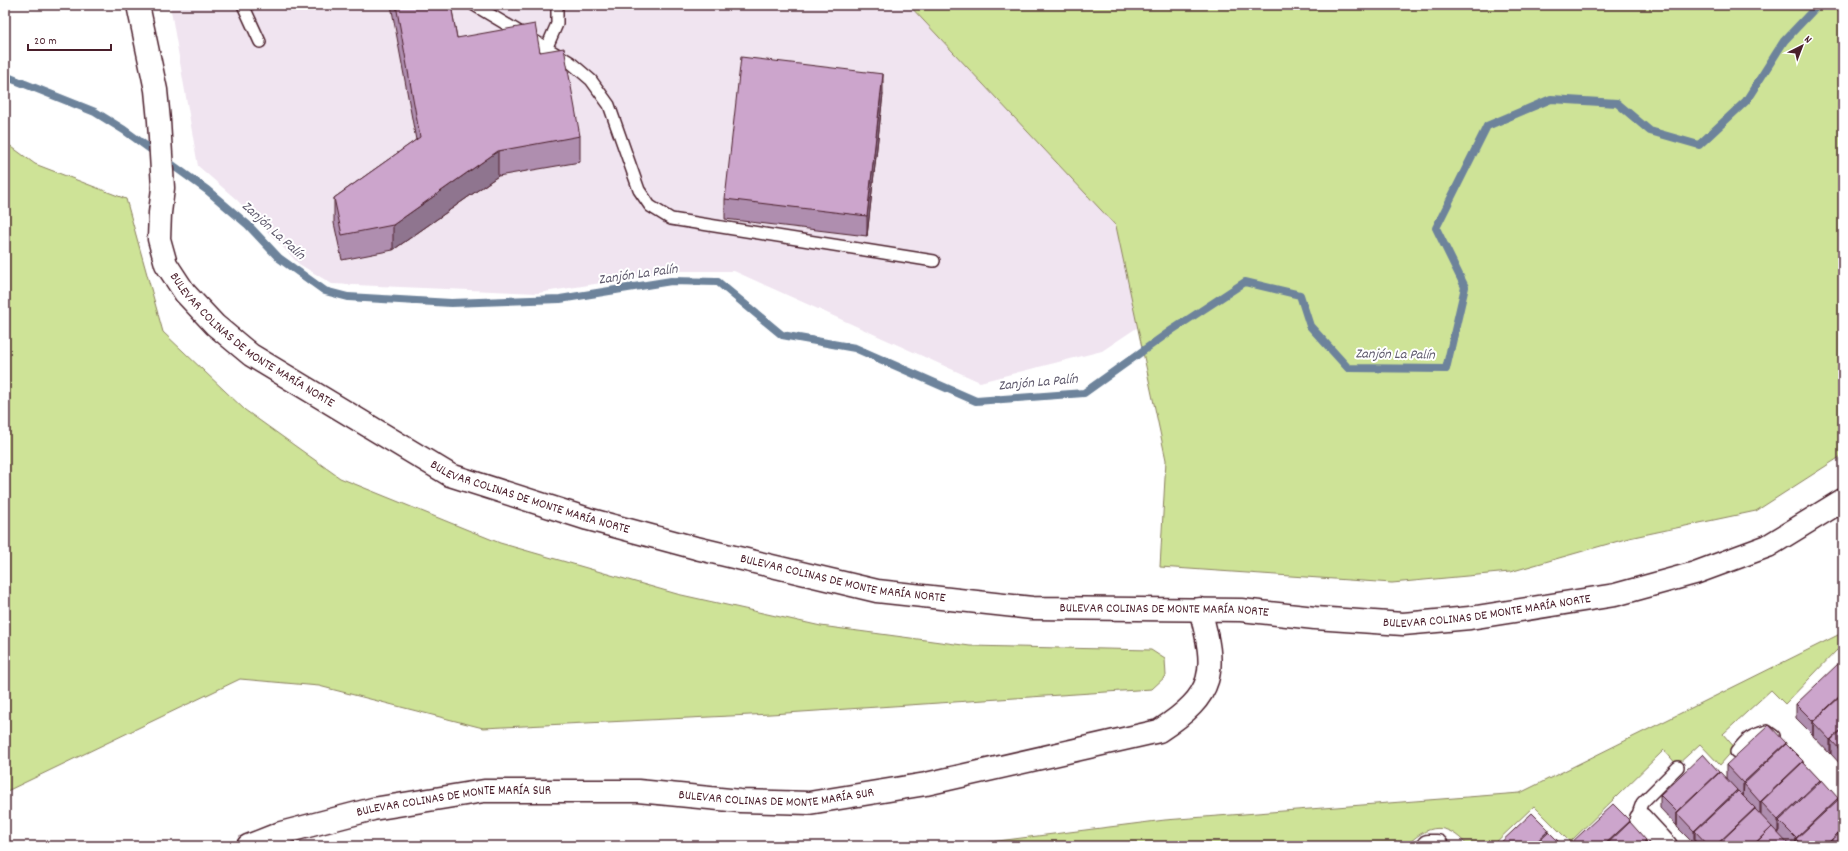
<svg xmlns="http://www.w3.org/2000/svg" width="1848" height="851" font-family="Dekko,sans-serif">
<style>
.built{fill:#f0e4f0}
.green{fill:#cee397;stroke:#8c8161}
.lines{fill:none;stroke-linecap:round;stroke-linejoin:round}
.stream{stroke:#6d839b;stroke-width:8}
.lane-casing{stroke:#4a1f2b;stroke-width:14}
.street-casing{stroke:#4a1f2b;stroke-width:25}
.secondary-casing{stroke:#4a1f2b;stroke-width:25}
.lane{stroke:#fff;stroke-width:11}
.street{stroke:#fff;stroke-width:22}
.secondary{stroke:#fff;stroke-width:22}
.wall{fill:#af8eaf;stroke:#4a1f2b}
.shaded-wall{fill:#8f748f;stroke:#4a1f2b}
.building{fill:#cca5cc;stroke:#4a1f2b}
.labels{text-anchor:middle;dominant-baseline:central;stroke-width:4;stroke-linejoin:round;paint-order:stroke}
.street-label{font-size:13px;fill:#4a1f2b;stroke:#fff}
.water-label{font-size:14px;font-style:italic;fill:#5e596c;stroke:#fff}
</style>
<rect width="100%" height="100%" fill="#fff"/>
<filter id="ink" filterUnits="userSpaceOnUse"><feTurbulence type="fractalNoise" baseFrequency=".025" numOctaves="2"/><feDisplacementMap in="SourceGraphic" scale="8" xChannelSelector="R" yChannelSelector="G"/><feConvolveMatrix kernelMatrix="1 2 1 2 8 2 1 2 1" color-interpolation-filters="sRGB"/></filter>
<g filter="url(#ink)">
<!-- built -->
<path class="built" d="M170 5H909L1116 226 1138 327 1102 351 980 382 734 271H677L538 293 332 284 299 264 237 200 198 166Z"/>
<!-- green -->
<g class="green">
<path d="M909 5H1843V455L1756 511 1629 538 1510 572 1392 583 1160 567 1166 460 1116 226Z"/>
<path d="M5 142 35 164 126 199 163 332 245 410 340 478 500 543 677 594 821 626 970 646 1151 650 1165 659 1166 676 1152 689 771 714 483 728 319 686 240 679 5 792Z"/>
<path d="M1843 630V656L1837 650 1785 704 1771 690 1723 734 1735 748 1720 765 1700 744 1677 765 1664 750 1570 842 1534 806 1492 846H1468C1446 821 1428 824 1406 846H958L1165 820 1520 793 1838 635Z"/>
</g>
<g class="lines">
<!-- stream -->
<path class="stream" d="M5 76 95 112 124 130 207 190 248 225 279 258 325 291 348 297 451 303 560 299 671 281 718 282 782 335 855 348 976 401 1084 393 1172 330 1245 282 1300 295 1310 326 1348 368 1446 369 1465 287 1436 228 1487 126 1551 99 1617 103 1650 131 1699 145 1746 101 1784 41 1818 5"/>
<defs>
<g id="lane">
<path d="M243 5 260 42"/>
<path d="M474 5 570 62 591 80 609 105 639 190 650 206 671 219 934 261"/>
<path d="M546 49 557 24V5"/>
<path d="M1736 752C1746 739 1750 735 1767 731L1774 736"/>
<path d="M1641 819 1639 811 1642 803 1678 767"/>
</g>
<g id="street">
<path d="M1641 819 1666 846"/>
<path d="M1428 846H1437"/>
</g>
<g id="secondary">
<path id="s1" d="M138 5 156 90 159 121 163 188 160 213 159 239 166 264 185 293 215 325 251 355 450 475 588 519 696 548 877 591 1032 608 1241 610 1315 618 1403 624 1470 618 1615 595 1695 573 1768 546 1843 500"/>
<path id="s2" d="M248 846 281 833 373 809 484 791H638L740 801 809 803 926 784 1159 731C1216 694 1217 672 1200 609"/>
</g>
</defs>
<!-- lane casing -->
<use href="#lane" class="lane-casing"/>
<!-- street casing -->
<use href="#street" class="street-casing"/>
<!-- secondary casing -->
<use href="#secondary" class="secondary-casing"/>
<!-- lane -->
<use href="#lane" class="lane"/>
<!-- street -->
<use href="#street" class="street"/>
<!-- secondary -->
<use href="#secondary" class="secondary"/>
</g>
<!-- wall -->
<g class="wall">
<path d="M391 5H451L457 38 540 52 580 136V162L498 176 393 250 342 260 334 223V198L416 140Z"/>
<path d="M883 94 867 236 725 219V199Z"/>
<path d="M1843 667V767L1831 754V753L1830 754 1813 736V735L1796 718V704Z"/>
<path d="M1786 744 1838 800 1843 846H1790L1789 845V846H1696L1695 844H1694L1677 827V826L1660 808V795L1719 773 1726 779V765Z"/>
</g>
<!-- shaded-wall -->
<g class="shaded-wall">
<path d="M883 74V94L867 236V216Z"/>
<path d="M498 151V176L393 250V225Z"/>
<path d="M1843 693V707L1813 722V735V721Z"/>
<path d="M1843 728V742L1831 740V753L1830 754V740Z"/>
<path d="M1786 743V757L1744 784 1743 797V783Z"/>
<path d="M1803 761V775L1761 802V815L1760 816V802Z"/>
<path d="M1719 772V786L1677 813V826V812Z"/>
<path d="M1820 780V793L1779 821V833L1778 834V820Z"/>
<path d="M1737 790V804L1695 831V844H1694V831Z"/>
<path d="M1838 798V812L1796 839V846V838Z"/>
<path d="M1755 808V822L1730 846H1715Z"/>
<path d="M1630 821V835L1618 846H1603Z"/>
<path d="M1772 827V841L1766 846H1752Z"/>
<path d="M1843 828V842L1839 846H1825Z"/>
<path d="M1549 830V844L1547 846H1532Z"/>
</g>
<!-- building -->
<g class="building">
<path d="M396 5H451L457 38 535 24 540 52 564 48 580 136 498 151 393 225 342 235 334 198 420 137Z"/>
<path d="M741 57 883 74 867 216 725 199Z"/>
<path d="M1839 663 1843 667V693L1813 721 1796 704Z"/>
<path d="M1843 694V728L1830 740 1813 722Z"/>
<path d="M1769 725 1786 743 1743 783 1726 765Z"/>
<path d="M1843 729V753L1831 740Z"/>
<path d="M1786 744 1803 761 1760 802 1744 784Z"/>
<path d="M1703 754 1719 772 1677 812 1660 795Z"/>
<path d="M1803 762 1820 780 1778 820 1761 802Z"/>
<path d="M1720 772 1737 790 1694 831 1677 813Z"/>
<path d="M1822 780 1838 798 1796 838 1779 821Z"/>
<path d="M1738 791 1755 808 1715 846H1709L1695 831Z"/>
<path d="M1839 799 1843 803V828L1825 846H1803L1796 839Z"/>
<path d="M1613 804 1630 821 1603 846H1572L1570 844Z"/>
<path d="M1755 809 1772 827 1752 846H1716Z"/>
<path d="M1532 813 1549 830 1532 846H1497Z"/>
<path d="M1630 822 1646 840 1640 846H1605Z"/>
<path d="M1772 827 1789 845 1788 846H1753Z"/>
<path d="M1843 830V846H1826Z"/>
<path d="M1549 832 1563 846H1534Z"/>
<path d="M1647 841 1652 846H1642Z"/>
</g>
</g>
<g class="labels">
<!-- street labels -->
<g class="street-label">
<text stroke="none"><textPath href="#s1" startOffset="379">BULEVAR COLINAS DE MONTE MARÍA NORTE</textPath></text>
<text stroke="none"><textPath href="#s1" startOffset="703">BULEVAR COLINAS DE MONTE MARÍA NORTE</textPath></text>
<text stroke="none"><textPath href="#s1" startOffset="1027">BULEVAR COLINAS DE MONTE MARÍA NORTE</textPath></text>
<text stroke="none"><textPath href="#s1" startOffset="1675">BULEVAR COLINAS DE MONTE MARÍA NORTE</textPath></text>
<text stroke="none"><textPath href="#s1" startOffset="1351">BULEVAR COLINAS DE MONTE MARÍA NORTE</textPath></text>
<text stroke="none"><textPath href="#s2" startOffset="536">BULEVAR COLINAS DE MONTE MARÍA SUR</textPath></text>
<text stroke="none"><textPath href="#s2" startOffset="212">BULEVAR COLINAS DE MONTE MARÍA SUR</textPath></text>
</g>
<!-- water labels -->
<g class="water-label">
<text transform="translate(273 231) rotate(42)">Zanjón La Palín</text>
<text transform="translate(638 275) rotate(-8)">Zanjón La Palín</text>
<text transform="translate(1395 355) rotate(1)">Zanjón La Palín</text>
<text transform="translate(1038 383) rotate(-5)">Zanjón La Palín</text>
</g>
</g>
<!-- margin -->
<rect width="1848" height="851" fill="none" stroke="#fff" stroke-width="20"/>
<rect x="10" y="10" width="1828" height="831" fill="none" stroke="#4a1f2b" stroke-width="1.5" filter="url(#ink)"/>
<!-- north arrow -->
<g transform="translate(1802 46) rotate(42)" stroke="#ffffff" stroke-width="3" paint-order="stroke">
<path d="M0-3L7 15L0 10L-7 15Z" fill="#4a1f2b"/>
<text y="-6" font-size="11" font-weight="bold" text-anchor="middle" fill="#4a1f2b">N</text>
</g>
<!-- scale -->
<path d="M28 44v6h83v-6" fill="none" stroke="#4a1f2b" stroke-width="2"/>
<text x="34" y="44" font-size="12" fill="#4a1f2b" stroke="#ffffff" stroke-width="3" paint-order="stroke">20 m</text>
</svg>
